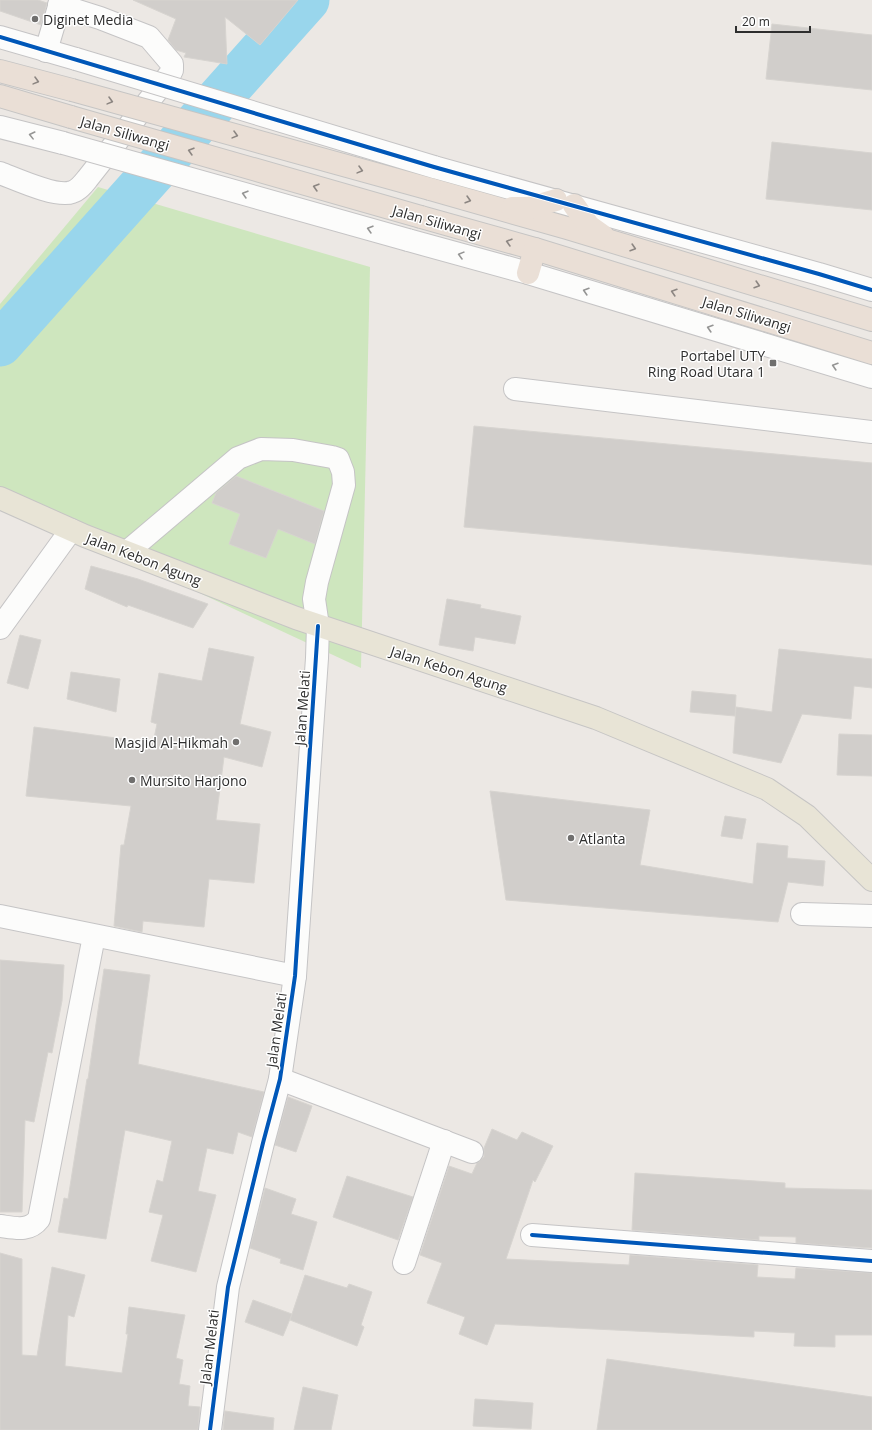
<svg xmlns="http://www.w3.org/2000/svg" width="872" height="1430" font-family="'Open Sans',sans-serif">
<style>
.green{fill:#cee6be}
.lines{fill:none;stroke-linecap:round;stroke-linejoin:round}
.river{stroke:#99d6ec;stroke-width:45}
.building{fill:#d1cecb;stroke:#d7d4d0}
.minor-casing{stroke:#c5c4c5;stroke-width:24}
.major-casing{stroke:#c6c5c4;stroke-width:24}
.highway-casing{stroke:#c6c5c4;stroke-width:24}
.minor{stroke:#fcfcfb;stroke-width:22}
.major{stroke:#e8e4d6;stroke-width:22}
.highway{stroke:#eadfd6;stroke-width:22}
.minor-bridge-casing{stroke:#c5c4c5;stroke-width:24;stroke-linecap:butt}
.highway-bridge-casing{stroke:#c6c5c4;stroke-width:24;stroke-linecap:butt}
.minor-bridge{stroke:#fcfcfb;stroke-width:22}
.highway-bridge{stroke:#eadfd6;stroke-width:22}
.cycleway-casing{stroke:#fff;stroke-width:6}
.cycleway{stroke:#0057b8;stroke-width:4}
.oneway{stroke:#8c8682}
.oneway2{stroke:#959594}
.poi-dot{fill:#706f6e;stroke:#fff;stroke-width:1.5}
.labels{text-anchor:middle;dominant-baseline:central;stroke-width:3;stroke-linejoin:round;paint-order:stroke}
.poi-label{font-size:14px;fill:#2e2e2e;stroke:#fff;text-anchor:start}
.street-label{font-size:14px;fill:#2e2e2e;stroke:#fff}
</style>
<rect width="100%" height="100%" fill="#ece8e4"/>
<!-- green -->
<path class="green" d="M98 187 370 267 361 668 0 500V304Z"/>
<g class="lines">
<!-- river -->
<path class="river" d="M0 344 307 0"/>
</g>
<!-- building -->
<g class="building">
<path d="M0 0H38L47 3 41 25 0 11Z"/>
<path d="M133 0H298L260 45 225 17 227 64 184 57 186 53 176 50 168 40 176 19Z"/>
<path d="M772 24 872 35V90L766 79Z"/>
<path d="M772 142 872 153V210L766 199Z"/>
<path d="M474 426 872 463V565L464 527Z"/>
<path d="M236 476 324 511 315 544 278 529 266 558 229 544 240 514 212 503 216 493Z"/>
<path d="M91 566 138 579 208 604 193 628 128 605 127 607 85 589Z"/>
<path d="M447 599 481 605 480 608 521 616 515 644 475 637 473 651 439 645Z"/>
<path d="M20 635 41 640 28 689 7 683Z"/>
<path d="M209 648 254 657 240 724 271 732 262 767 224 757 216 820 260 824 254 883 209 879 204 927 143 921 142 932 114 926 121 845H124L131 806 26 796 34 727 153 743 157 724 151 722 159 673 202 681Z"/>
<path d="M779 649 872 659V688L854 686 851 719 802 714 781 763 733 753 736 707 772 712Z"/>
<path d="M71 672 120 679 116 712 67 699Z"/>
<path d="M692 691 736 695 735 716 690 712Z"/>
<path d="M839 734 872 735V776L837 775Z"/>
<path d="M490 791 650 810 640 865 753 884 757 843 788 846 787 858 825 861 823 886 788 882 778 922 506 900Z"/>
<path d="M725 816 746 819 742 839 721 836Z"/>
<path d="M0 960 64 965 62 1001 52 1053 48 1052 34 1122 25 1120 22 1212H0Z"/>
<path d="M104 969 150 975 138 1064 264 1092 252 1137 238 1132 233 1154 207 1148 198 1191 216 1195 196 1272 151 1261 163 1215 149 1212 157 1180 163 1182 172 1141 125 1130 106 1239 58 1232 64 1198 68 1199 87 1079H88Z"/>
<path d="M288 1097 312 1106 296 1152 275 1145Z"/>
<path d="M492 1129 517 1140 522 1132 553 1146 535 1182 533 1180 506 1259 629 1265 630 1255 758 1265 757 1277 795 1279 796 1268 872 1273V1335H835V1347L794 1346 795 1333 754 1331V1337L495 1324 487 1345 459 1334 465 1317 427 1303 442 1263 420 1255 449 1166 472 1174 477 1163 480 1161 484 1157V1148Z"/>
<path d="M635 1173 785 1183V1188L872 1190V1248L796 1243V1237L759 1236V1240L632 1230Z"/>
<path d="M347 1176 413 1197 398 1240 333 1217Z"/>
<path d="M265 1188 296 1199 291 1214 317 1222 303 1270 280 1263 281 1259 250 1248Z"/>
<path d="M0 1253 22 1259V1355L37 1356 52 1267 85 1275 74 1317 68 1315 65 1366 122 1373 128 1334H126L129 1307 185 1315 176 1358 183 1360 179 1384 190 1386 188 1406 200 1407 198 1430H0Z"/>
<path d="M305 1275 347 1288 349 1284 372 1292 361 1325 364 1327 357 1346 290 1320Z"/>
<path d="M253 1300 292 1314 283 1336 245 1322Z"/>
<path d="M607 1359 872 1397V1430H597Z"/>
<path d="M303 1387 338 1395 331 1430H294Z"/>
<path d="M475 1399 533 1403 531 1429 473 1426Z"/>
<path d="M225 1411 274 1418 273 1430H223Z"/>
</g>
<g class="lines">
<defs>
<g id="minor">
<path d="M0 37 76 59"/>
<path d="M46 51 61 0"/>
<path d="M0 127 63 143"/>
<path d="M434 167 819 274 872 290"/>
<path d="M0 173C16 179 57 198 72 192 79 190 84 183 88 178L170 74 172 70V64L149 37 100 18 59 5"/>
<path d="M408 240 528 273 872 377"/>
<path d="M515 389 872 432"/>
<path d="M127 552 238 458 261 449 293 450 332 457 338 459 343 472 344 485 317 582 314 599 318 626 317 658 295 976 280 1079 263 1143 228 1287 210 1430"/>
<path d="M0 628 71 530"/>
<path d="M802 914 872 916"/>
<path d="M0 916 295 976"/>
<path d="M280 1079 472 1152"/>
<path d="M0 1226C15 1228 29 1232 39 1219L94 936"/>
<path d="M532 1235 872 1261"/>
<path d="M404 1263 444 1141"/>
</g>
<path id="major" d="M0 498 85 536 296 618 596 718 767 789 807 816 872 880"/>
<g id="highway">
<path d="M0 71 72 90"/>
<path d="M0 96 71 117"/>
<path d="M430 189 567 228 872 320"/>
<path d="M574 205 589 226 603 236"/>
<path d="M512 208H529L556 200"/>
<path d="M421 217 535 249 872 353"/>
<path d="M528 273 535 249"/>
</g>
</defs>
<!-- minor casing -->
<use href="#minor" class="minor-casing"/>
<!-- major casing -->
<use href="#major" class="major-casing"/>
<!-- highway casing -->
<use href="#highway" class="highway-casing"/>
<!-- minor -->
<use href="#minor" class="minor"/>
<!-- major -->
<use href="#major" class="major"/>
<!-- highway -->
<use href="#highway" class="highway"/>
<defs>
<g id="minor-bridge">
<path d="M76 59 434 167"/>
<path d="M63 143 408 240"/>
</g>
<g id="highway-bridge">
<path d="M72 90 430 189"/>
<path d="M71 117 421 217"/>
</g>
</defs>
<!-- minor-bridge casing -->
<use href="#minor-bridge" class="minor-bridge-casing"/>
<!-- highway-bridge casing -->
<use href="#highway-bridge" class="highway-bridge-casing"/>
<!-- minor-bridge -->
<use href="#minor-bridge" class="minor-bridge"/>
<!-- highway-bridge -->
<use href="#highway-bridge" class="highway-bridge"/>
<defs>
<g id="cycleway">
<path d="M0 37 434 167 819 274 872 290"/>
<path d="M532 1235 872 1261"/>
<path d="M210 1430 228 1287 263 1143 280 1079 295 976 318 626"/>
</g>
</defs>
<!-- cycleway casing -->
<use href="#cycleway" class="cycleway-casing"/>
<!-- cycleway -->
<use href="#cycleway" class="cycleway"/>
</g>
<!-- one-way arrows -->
<defs><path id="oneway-chevron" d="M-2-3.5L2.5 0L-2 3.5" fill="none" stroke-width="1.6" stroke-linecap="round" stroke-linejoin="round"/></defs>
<g class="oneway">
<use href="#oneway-chevron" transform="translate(36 81) rotate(15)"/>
<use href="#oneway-chevron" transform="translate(110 101) rotate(15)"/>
<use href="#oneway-chevron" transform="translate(235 135) rotate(15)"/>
<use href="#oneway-chevron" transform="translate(191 151) rotate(-164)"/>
<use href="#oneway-chevron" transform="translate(360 170) rotate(15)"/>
<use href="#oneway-chevron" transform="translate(316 187) rotate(-164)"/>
<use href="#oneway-chevron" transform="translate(468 200) rotate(16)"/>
<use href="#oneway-chevron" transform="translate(509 242) rotate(-164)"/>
<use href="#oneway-chevron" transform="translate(633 248) rotate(17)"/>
<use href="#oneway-chevron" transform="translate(757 285) rotate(17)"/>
<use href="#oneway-chevron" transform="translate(674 292) rotate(-163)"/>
</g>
<g class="oneway2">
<use href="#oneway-chevron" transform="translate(32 135) rotate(-166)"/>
<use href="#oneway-chevron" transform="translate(245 194) rotate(-164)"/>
<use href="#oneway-chevron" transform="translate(370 229) rotate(-164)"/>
<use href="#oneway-chevron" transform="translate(461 255) rotate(-165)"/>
<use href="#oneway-chevron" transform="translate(586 291) rotate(-163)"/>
<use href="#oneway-chevron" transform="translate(710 328) rotate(-163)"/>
<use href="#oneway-chevron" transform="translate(835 366) rotate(-163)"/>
</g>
<!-- markers -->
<g class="poi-dot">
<circle cx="35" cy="19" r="4"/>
<rect x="769" y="359" width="8" height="8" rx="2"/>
<circle cx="236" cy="742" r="4"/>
<circle cx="132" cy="780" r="4"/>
<circle cx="571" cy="838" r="4"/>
</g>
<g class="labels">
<!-- poi labels -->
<g class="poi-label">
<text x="43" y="19">Diginet Media</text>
<text x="765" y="355" text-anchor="end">Portabel UTY<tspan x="765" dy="16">Ring Road Utara 1</tspan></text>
<text x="228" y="742" text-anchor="end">Masjid Al-Hikmah</text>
<text x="140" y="780">Mursito Harjono</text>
<text x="579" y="838">Atlanta</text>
</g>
<!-- street labels -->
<g class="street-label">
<text transform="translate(125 133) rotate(16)">Jalan Siliwangi</text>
<text transform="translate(437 222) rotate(16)">Jalan Siliwangi</text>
<text transform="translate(747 314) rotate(17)">Jalan Siliwangi</text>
<text transform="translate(144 559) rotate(21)">Jalan Kebon Agung</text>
<text transform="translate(449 669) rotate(18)">Jalan Kebon Agung</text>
<text transform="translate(302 708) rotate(-86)">Jalan Melati</text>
<text transform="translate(276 1030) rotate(-82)">Jalan Melati</text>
<text transform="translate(209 1347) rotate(-83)">Jalan Melati</text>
</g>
</g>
<!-- scale -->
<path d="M736 26v6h74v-6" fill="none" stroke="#2e2e2e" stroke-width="2"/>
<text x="742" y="26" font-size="12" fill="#2e2e2e" stroke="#ffffff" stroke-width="3" paint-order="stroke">20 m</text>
</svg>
